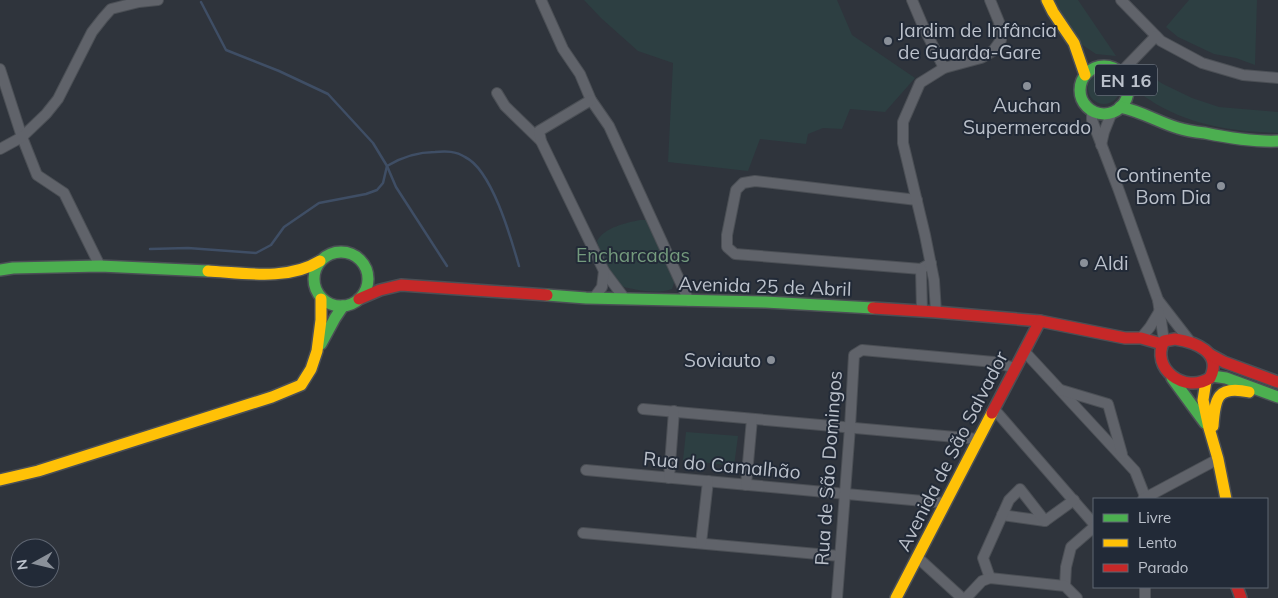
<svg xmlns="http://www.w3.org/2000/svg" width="1278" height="598" font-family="Mulish,sans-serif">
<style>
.green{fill:#2d3f42}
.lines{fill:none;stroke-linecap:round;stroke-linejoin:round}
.stream{stroke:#3f4e65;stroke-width:2.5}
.street-casing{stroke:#4b4f55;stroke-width:12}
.fast-casing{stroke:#4b4f55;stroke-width:14}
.slow-casing{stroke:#4b4f55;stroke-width:14}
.jam-casing{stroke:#4b4f55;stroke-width:14}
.street{stroke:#60636a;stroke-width:10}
.fast{stroke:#4caf50;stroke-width:11}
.slow{stroke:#ffc107;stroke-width:11}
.jam{stroke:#c62828;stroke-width:11}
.poi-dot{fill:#8a9099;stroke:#222a37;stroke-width:2}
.labels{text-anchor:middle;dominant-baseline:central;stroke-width:4;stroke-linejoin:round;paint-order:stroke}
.shield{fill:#222a37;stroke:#8d949f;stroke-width:1}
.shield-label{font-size:18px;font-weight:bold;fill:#bbc1cb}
.poi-label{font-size:19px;fill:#bbc1cb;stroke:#222a37;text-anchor:start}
.park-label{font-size:19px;fill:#749a7d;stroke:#222a37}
.street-label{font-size:19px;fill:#bbc1cb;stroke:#222a37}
</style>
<rect width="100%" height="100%" fill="#2f343c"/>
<!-- green -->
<g class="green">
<path d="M584 0H837L852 35 915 78 885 112 850 109 842 129 823 128 808 134 806 144 760 139 748 171 668 162 673 63 638 51 601 18Z"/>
<path d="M1051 0H1078L1116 56 1096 54 1081 44Z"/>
<path d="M1189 0H1257L1255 65 1236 58 1214 54 1178 37 1166 27Z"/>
<path d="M1138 68 1163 84 1192 98 1219 107 1278 112V133C1233 131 1197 127 1156 104 1149 99 1140 95 1136 87 1134 81 1136 73 1138 68Z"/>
<circle cx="1104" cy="88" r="16"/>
<path d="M640 220H652L678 276 674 283 672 289C654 295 633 289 615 285L600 251 597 241C605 227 626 223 640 220Z"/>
<path d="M686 432 738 436 734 466 683 460Z"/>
</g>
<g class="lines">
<!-- stream -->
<g class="stream">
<path d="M201 2 226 50 279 71 328 94 373 143 387 166 396 187 447 266"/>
<path d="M150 249 188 248 256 253 271 245 284 227 319 203 366 194 377 190 383 183 387 166C402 157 418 152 435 152 446 151 456 151 465 157 492 170 511 238 519 266"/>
</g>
<defs>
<g id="street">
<path d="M541 0 563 49 580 74 591 100 609 126 689 301"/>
<path d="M912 0 923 26 944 68"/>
<path d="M1121 0 1161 41 1202 63 1243 75 1278 78"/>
<path d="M0 69 22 137 37 175 64 193 100 266"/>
<path d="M1122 73 1126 67 1156 36"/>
<path d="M497 93 505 106 541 141"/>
<path d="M591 100 539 131 541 141 604 271 625 299"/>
<path d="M1092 111V120L1118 188 1158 300 1164 341"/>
<path d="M1101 145 1104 132 1112 112"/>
<path d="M0 149 22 137 46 114 58 99 92 32 103 18 111 9 139 2 158 0"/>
<path d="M917 200 755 181 743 183 736 190 727 235V247L735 254 921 269 931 263"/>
<path d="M921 269 922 311"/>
<path d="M594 298 602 287 604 271"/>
<path d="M1158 300 1189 340"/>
<path d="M936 312 934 280 925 235 903 143V122L920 83 944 68 981 58 993 51 1001 40 999 22 990 0"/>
<path d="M1141 338 1150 327 1159 312"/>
<path d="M1024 351 1135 471 1146 499"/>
<path d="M1061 390 1108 404 1122 454"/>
<path d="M643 409 978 439"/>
<path d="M994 409 1094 524"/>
<path d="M586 470 945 503"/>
<path d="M669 478 674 411"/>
<path d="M746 485 752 419"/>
<path d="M1143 499 1218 459"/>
<path d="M1002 515 1045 521"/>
<path d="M583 533 840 556"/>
<path d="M701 543 708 481"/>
<path d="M917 557 962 598"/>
<path d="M990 578 983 558 1009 500 1020 489 1045 521 1074 500"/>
<path d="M1065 586 1066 567 1071 547 1094 527"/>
<path d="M837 598 850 427 854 355 862 350 994 362 1015 368"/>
<path d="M966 598 982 581 990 578 1065 586 1077 598"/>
<path d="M1145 598V587"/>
</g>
<g id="fast">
<circle cx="1104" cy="90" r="24"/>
<path d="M1120 107C1141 111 1158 122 1178 128 1187 131 1196 132 1205 133 1229 138 1253 142 1278 141"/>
<circle cx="341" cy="279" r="27"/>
<path d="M0 270 13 268 100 266 208 271"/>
<path d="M547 295 586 298 765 302 873 308"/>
<path d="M321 344 335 318 343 306"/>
<path d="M1212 376 1226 378 1278 397"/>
<path d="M1172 378 1205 423"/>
</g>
<g id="slow">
<path d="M1047 0 1053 12 1074 43 1085 75"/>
<path d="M208 271C244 273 288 281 320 261"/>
<path d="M1206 381 1203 400 1209 428 1218 459 1226 499"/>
<path d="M1213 426C1215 398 1217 385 1249 392"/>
<path d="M0 480 38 471 272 397 301 385 311 369 317 351 321 320V299"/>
<path d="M896 598 992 413"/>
</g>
<g id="jam">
<path d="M359 299 380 290 401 285 547 295"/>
<path d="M873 308 936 312 1040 321 1125 338H1141L1162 344"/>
<path d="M1175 339C1195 342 1223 352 1210 378 1185 394 1150 369 1164 341Z"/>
<path d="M1211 355 1224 362 1278 382"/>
<path d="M992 413 1040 321"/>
<path d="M1237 587 1241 598"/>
</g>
</defs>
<!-- street casing -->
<use href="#street" class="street-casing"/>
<!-- fast casing -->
<use href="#fast" class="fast-casing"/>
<!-- slow casing -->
<use href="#slow" class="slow-casing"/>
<!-- jam casing -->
<use href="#jam" class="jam-casing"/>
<!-- street -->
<use href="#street" class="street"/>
<!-- fast -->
<use href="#fast" class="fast"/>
<!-- slow -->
<use href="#slow" class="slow"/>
<!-- jam -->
<use href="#jam" class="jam"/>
</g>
<!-- markers -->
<g class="poi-dot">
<circle cx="888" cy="41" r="5"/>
<circle cx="1027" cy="86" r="5"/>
<circle cx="1221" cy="186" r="5"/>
<circle cx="1084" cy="263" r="5"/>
<circle cx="771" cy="360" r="5"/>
</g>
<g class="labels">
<!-- shield labels -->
<rect class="shield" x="1095" y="64.5" width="62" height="31" rx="4"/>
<g class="shield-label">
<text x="1126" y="80">EN 16</text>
</g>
<!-- poi labels -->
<g class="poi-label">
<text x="898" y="30">Jardim de Infância<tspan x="898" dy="22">de Guarda-Gare</tspan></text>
<text x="1027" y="105" text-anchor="middle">Auchan<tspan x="1027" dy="22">Supermercado</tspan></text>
<text x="1211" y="175" text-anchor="end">Continente<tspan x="1211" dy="22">Bom Dia</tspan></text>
<text x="1094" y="263">Aldi</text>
<text x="761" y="360" text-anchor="end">Soviauto</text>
</g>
<!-- park labels -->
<g class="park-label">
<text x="633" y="255">Encharcadas</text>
</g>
<!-- street labels -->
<g class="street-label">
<text transform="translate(765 286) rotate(2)">Avenida 25 de Abril</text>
<text transform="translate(952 451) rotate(-63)">Avenida de São Salvador</text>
<text transform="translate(722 465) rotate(5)">Rua do Camalhão</text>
<text transform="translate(828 468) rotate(-86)">Rua de São Domingos</text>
</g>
</g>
<!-- legend -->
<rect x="1093" y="498" width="175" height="90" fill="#222a37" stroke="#5f6672"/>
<rect x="1103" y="514" width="25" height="8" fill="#4caf50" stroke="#5f6672"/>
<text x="1138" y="523" font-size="15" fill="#bbc1cb">Livre</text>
<rect x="1103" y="539" width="25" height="8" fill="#ffc107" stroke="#5f6672"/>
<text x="1138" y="548" font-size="15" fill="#bbc1cb">Lento</text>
<rect x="1103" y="564" width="25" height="8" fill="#c62828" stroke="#5f6672"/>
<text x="1138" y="573" font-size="15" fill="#bbc1cb">Parado</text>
<!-- north arrow -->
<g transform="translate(35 563) rotate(262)"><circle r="24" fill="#222a37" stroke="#5f6672"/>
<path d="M0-4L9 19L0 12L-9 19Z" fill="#8a9099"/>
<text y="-8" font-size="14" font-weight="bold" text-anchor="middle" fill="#bbc1cb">N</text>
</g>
</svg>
